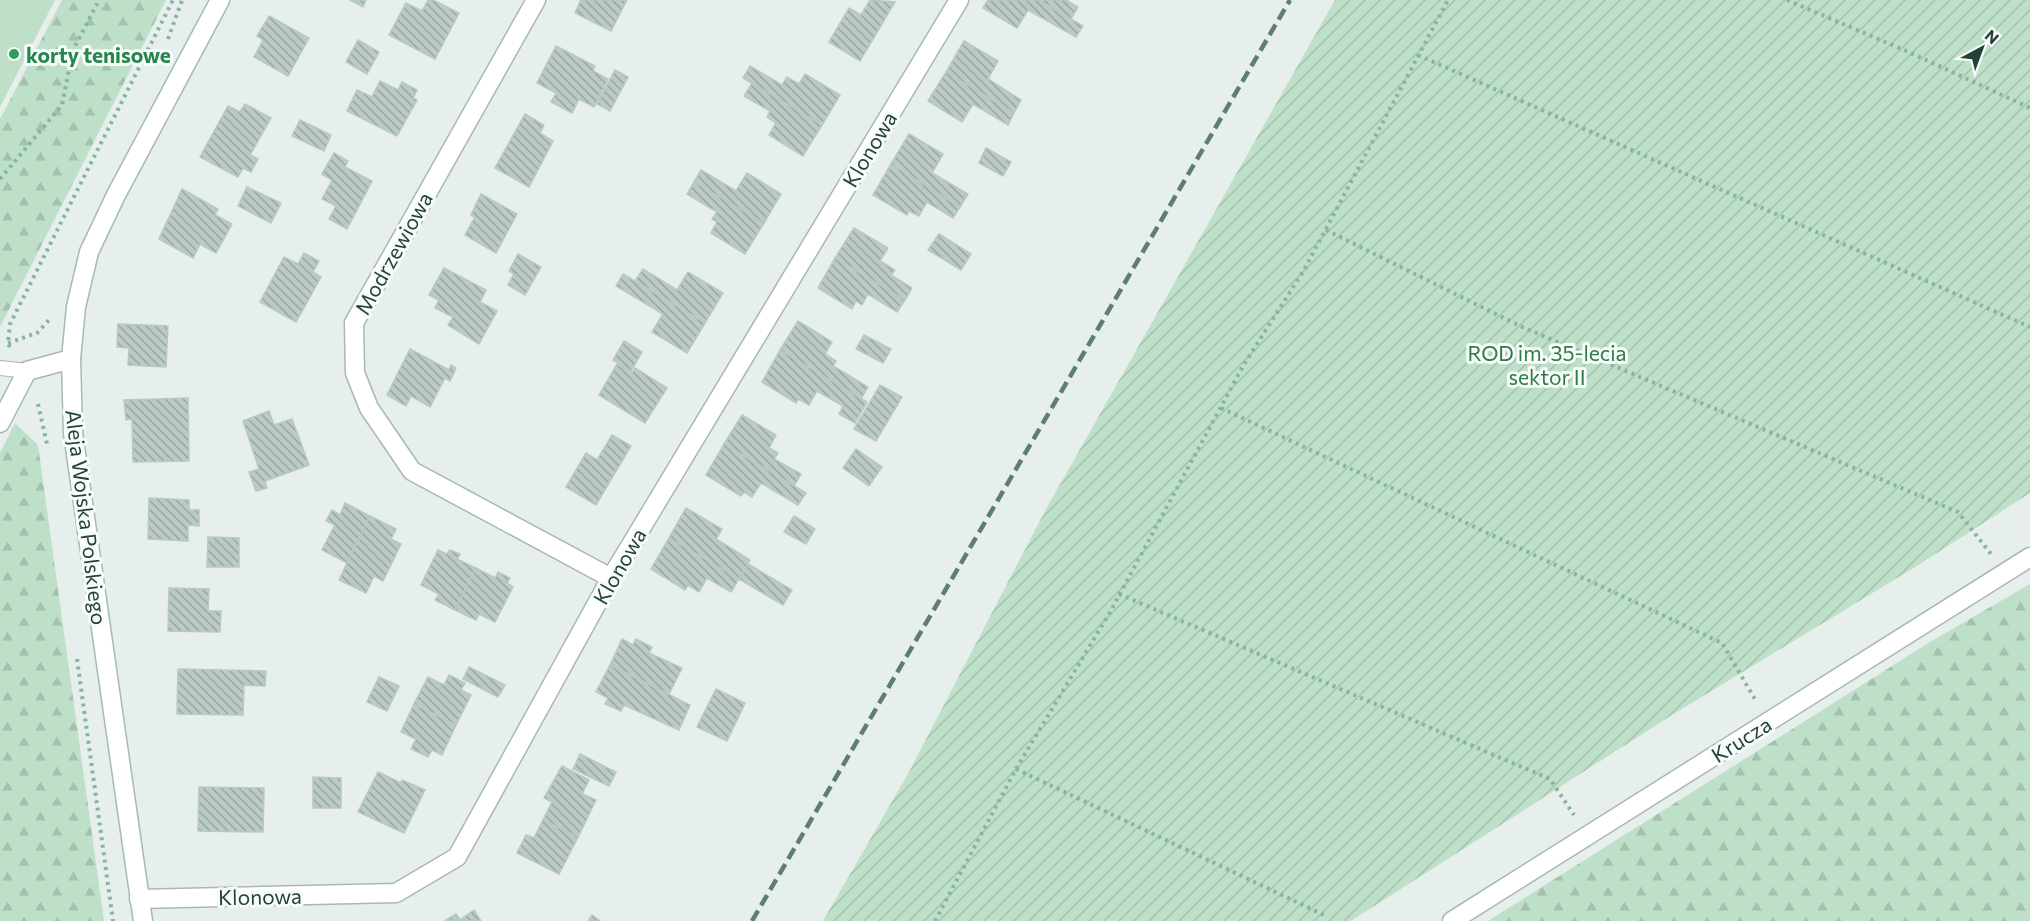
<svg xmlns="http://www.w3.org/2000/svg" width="2030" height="921" font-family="Commissioner,sans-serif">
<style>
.green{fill:#bfe0c8}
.forest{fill:url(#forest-firs)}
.garden{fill:url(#garden-furrows)}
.building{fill:url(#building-back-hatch);stroke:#b8c9c2;stroke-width:1.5}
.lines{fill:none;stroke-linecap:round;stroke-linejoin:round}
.lane-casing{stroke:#a8b8b2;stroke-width:16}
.street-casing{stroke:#a8b8b2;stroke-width:21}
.secondary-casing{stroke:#a4bbb3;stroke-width:21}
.path{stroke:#86b3a5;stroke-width:4;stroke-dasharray:3 4.5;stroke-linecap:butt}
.lane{stroke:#fff;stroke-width:14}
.street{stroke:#fff;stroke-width:18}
.secondary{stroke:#fff;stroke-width:18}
.rail{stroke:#5f7d75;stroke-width:4.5;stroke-dasharray:12 6;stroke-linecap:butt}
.leisure-dot{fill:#2e9e5b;stroke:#f7fbf9;stroke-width:2}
.labels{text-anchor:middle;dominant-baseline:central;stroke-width:6;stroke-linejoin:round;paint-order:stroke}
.leisure-label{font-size:21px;font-weight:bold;fill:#27864d;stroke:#f7fbf9;text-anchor:start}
.street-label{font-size:21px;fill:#24423a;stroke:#f7fbf9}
.park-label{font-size:21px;fill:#2d7a4b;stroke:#f7fbf9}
</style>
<defs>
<pattern id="forest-firs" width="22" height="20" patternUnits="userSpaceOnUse" patternTransform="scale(1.5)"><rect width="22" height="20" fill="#bfe0c8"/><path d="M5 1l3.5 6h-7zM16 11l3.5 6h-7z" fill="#a4c1ad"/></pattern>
<pattern id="garden-furrows" width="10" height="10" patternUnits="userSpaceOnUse" patternTransform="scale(1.5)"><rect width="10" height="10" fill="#bfe0c8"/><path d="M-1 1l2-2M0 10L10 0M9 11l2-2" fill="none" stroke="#a4c1ad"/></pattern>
<pattern id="building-back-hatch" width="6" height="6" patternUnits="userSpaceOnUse" patternTransform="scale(1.5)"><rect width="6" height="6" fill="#bbcac4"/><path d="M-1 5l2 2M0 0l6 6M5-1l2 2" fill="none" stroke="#98a6a0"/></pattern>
</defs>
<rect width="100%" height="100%" fill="#e6efeb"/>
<!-- green -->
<path class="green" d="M0 0H55L0 107Z"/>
<!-- forest -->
<g class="forest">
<path d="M62 0H166L0 327V119Z"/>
<path d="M15 423 38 445 104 921H0V453Z"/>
<path d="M2030 584V921H1488L1930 642Z"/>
</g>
<!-- garden -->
<path class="garden" d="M1335 0H2030V493L1920 564 1672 715 1351 921H823L909 772 1045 511Z"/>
<!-- building -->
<g class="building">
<path d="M350 0H366L363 7Z"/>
<path d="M428 0H433L459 13 435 59 389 35 406 3 422 11Z"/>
<path d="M581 0H627L611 31 575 13Z"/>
<path d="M870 0 895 2 860 61 829 42 849 8 861 15Z"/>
<path d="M988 0H1039L1083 26 1076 37 1028 10 1017 28 983 8Z"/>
<path d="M1039 0H1066L1078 7 1071 19Z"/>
<path d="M269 16 309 38 288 76 254 57 263 40 257 36Z"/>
<path d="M358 40 379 52 367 74 346 62Z"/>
<path d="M964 41 998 61 988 79 1021 100 1014 113 946 72Z"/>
<path d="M556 46 595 66 593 71 608 79 594 107 579 99 572 113 551 102 556 93 537 83Z"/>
<path d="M750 66 782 85 787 77 799 84 805 74 840 95 822 125 743 78Z"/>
<path d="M615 70 628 77 610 111 597 104Z"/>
<path d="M946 72 1014 113 1008 125 973 104 962 122 928 101Z"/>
<path d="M380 81 398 90 402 82 417 90 413 98 417 100 397 136 347 111 357 90 372 97Z"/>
<path d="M752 83 822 125 803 156 769 135 776 123 767 117 770 111 744 96Z"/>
<path d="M245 104 271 118 250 155 258 159 251 172 243 168 238 177 200 157 228 106 240 112Z"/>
<path d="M525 114 544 125 540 133 553 141 529 187 495 168Z"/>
<path d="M300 120 331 135 324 151 292 136Z"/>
<path d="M909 134 943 154 932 173 968 194 960 207 891 164Z"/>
<path d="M986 148 1011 162 1003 176 979 163Z"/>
<path d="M334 153 348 161 345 167 372 181 347 229 329 219 336 206 322 199 332 180 322 174Z"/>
<path d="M891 164 960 207 953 218 927 202 919 216 909 211 907 215 873 195Z"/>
<path d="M701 170 736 191 747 173 781 194 764 223 694 182Z"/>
<path d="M694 182 764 223 745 254 711 233 717 222 712 219 717 212 687 194Z"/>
<path d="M247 187 281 203 271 223 238 206Z"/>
<path d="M182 189 218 209 215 215 232 224 216 253 200 244 193 258 159 239Z"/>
<path d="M481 194 517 214 496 253 465 235 475 217 471 215Z"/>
<path d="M854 228 888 248 880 261 895 270 891 275 912 288 905 300 835 258Z"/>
<path d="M939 234 971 254 961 270 928 250Z"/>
<path d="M304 253 319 261 313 272 321 277 296 322 260 302 284 257 298 264Z"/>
<path d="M518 254 541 267 525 295 508 285 514 274 509 271Z"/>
<path d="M835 258 905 300 897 312 868 294 862 305 856 301 852 309 818 288Z"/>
<path d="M444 268 486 290 480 302 497 311 479 344 448 325 453 317 435 308 439 300 429 295Z"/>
<path d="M643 269 677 290 688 272 723 293 705 323 635 281Z"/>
<path d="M623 274 705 323 687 353 652 332 663 314 616 286Z"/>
<path d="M798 321 832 342 825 354 836 361 833 366 868 387 861 399 780 350Z"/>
<path d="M118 324 168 326 166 367 128 365 129 348 117 347Z"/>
<path d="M864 335 891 349 883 363 856 349Z"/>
<path d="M624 341 642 352 631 371 613 360Z"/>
<path d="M410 349 449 370 451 365 456 368 450 381 445 378 430 407 411 396 406 406 387 395Z"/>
<path d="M780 350 867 402 855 423 839 414 843 406 817 391 809 405 798 399 796 403 762 382Z"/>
<path d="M617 364 632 373 635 368 667 388 645 423 599 395Z"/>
<path d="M880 385 902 397 876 441 854 429Z"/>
<path d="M188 398 189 461 133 462 132 419 126 420 124 400Z"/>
<path d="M269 411 274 425 292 419 309 465 265 481 267 488 256 491 249 472 259 469 243 421Z"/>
<path d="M742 415 776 435 769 448 778 453 774 459 801 474 794 486 724 444Z"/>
<path d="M612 435 631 446 596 505 566 487 586 453 597 460Z"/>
<path d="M724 444 806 493 798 505 761 483 752 497 744 492 741 496 706 475Z"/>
<path d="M856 449 882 467 869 486 843 468Z"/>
<path d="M149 498 189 500V510H199V526L188 525V541L148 539Z"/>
<path d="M345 503 370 516 347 563 322 550 335 525 326 521 332 510 340 515Z"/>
<path d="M686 508 722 529 716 539 750 560 739 579 669 538Z"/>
<path d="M370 516 396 529 391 539 401 544 383 581 374 576 366 593 339 580Z"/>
<path d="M794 516 815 529 806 544 784 532Z"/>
<path d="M208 537 239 538V567H207Z"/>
<path d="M669 538 739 579 731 592 707 578 699 592 688 585 685 590 651 569Z"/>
<path d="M438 550 447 554 450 550 460 554 457 559 476 568 455 610 435 600 439 594 421 585Z"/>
<path d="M748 564 792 590 783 605 739 579Z"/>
<path d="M476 568 495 578 498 572 510 578 507 583 513 587 495 622 479 614 476 620 455 610Z"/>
<path d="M169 588 209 589 208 611H221L220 632 168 631Z"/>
<path d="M622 639 633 645 636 639 652 647 649 653 682 668 669 694 610 665Z"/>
<path d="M610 665 690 705 679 730 624 705 621 711 605 704 608 698 596 692Z"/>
<path d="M469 667 505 685 498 697 463 679Z"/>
<path d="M178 669 266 671 265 686 244 685 243 715 177 714Z"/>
<path d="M449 675 465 683 461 690 471 695 456 725 414 704 428 677 444 685Z"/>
<path d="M379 677 399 686 387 711 367 702Z"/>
<path d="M716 689 745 703 727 741 697 727Z"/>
<path d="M414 704 456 725 442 755 432 750 428 757 411 749 416 739 401 732Z"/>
<path d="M580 754 616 772 609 786 573 769Z"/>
<path d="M562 766 589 780 582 794 596 800 578 837 543 820 552 802 544 798Z"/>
<path d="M378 772 401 783 402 780 425 790 404 833 358 812Z"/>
<path d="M313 777 341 778V808H313Z"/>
<path d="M199 787 264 788 263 832 198 831Z"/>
<path d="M543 820 578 837 559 874 517 853 526 835 534 838Z"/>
<path d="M474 910 481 921 446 920 456 914 460 920Z"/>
<path d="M592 915 600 921H588Z"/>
</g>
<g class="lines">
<defs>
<path id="lane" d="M0 368 27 371"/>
<g id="street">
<path d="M536 0 354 323 355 373 369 408 412 471 611 578"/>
<path d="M0 423 27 371 71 359"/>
<path d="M139 899 396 893 457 857 611 578 959 0"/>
<path d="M1452 921 2030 557"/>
</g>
<path id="secondary" d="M143 921 73 433 71 359 76 307 89 252 116 195 220 0"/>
</defs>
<!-- lane casing -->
<use href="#lane" class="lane-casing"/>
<!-- street casing -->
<use href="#street" class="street-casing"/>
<!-- secondary casing -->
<use href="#secondary" class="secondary-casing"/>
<!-- path -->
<g class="path">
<path d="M1787 0 1911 53 2030 108"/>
<path d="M168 39 182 0"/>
<path d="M1418 55 2030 327"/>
<path d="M0 179 62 105 73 50 99 0"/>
<path d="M1326 230 1520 326 1958 512 1991 554"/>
<path d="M8 343 37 333 49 320"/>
<path d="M10 347 8 343 10 324 173 0"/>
<path d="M38 404 47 444"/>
<path d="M1221 408 1722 643 1756 701"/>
<path d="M1119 594 1550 779 1574 815"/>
<path d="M77 659 113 921"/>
<path d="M1016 769 1324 915"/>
<path d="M935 921 1016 769 1109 614 1243 366 1304 270 1448 0"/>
</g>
<!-- lane -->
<use href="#lane" class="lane"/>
<!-- street -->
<use href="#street" class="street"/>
<!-- secondary -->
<use href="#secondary" class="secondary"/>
<!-- rail -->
<path class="rail" d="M752 921 1290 0"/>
</g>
<!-- markers -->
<circle class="leisure-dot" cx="14" cy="54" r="6"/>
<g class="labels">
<!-- leisure labels -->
<g class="leisure-label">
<text x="26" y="54">korty tenisowe</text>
</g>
<!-- street labels -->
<g class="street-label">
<text transform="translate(869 149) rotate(-59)">Klonowa</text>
<text transform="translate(393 253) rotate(-61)">Modrzewiowa</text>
<text transform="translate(87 517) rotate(83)">Aleja Wojska Polskiego</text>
<text transform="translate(619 566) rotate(-60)">Klonowa</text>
<text transform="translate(1741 739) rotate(-32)">Krucza</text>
<text transform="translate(260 896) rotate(-1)">Klonowa</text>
</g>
<!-- park labels -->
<g class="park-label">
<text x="1547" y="352">ROD im. 35-lecia<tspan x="1547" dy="24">sektor II</tspan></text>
</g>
</g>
<!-- north arrow -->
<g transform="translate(1982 48) rotate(41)" stroke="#f7fbf9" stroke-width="4.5" paint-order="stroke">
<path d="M0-4.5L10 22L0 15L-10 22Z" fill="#24423a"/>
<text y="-9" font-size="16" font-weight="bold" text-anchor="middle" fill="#24423a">N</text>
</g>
</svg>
